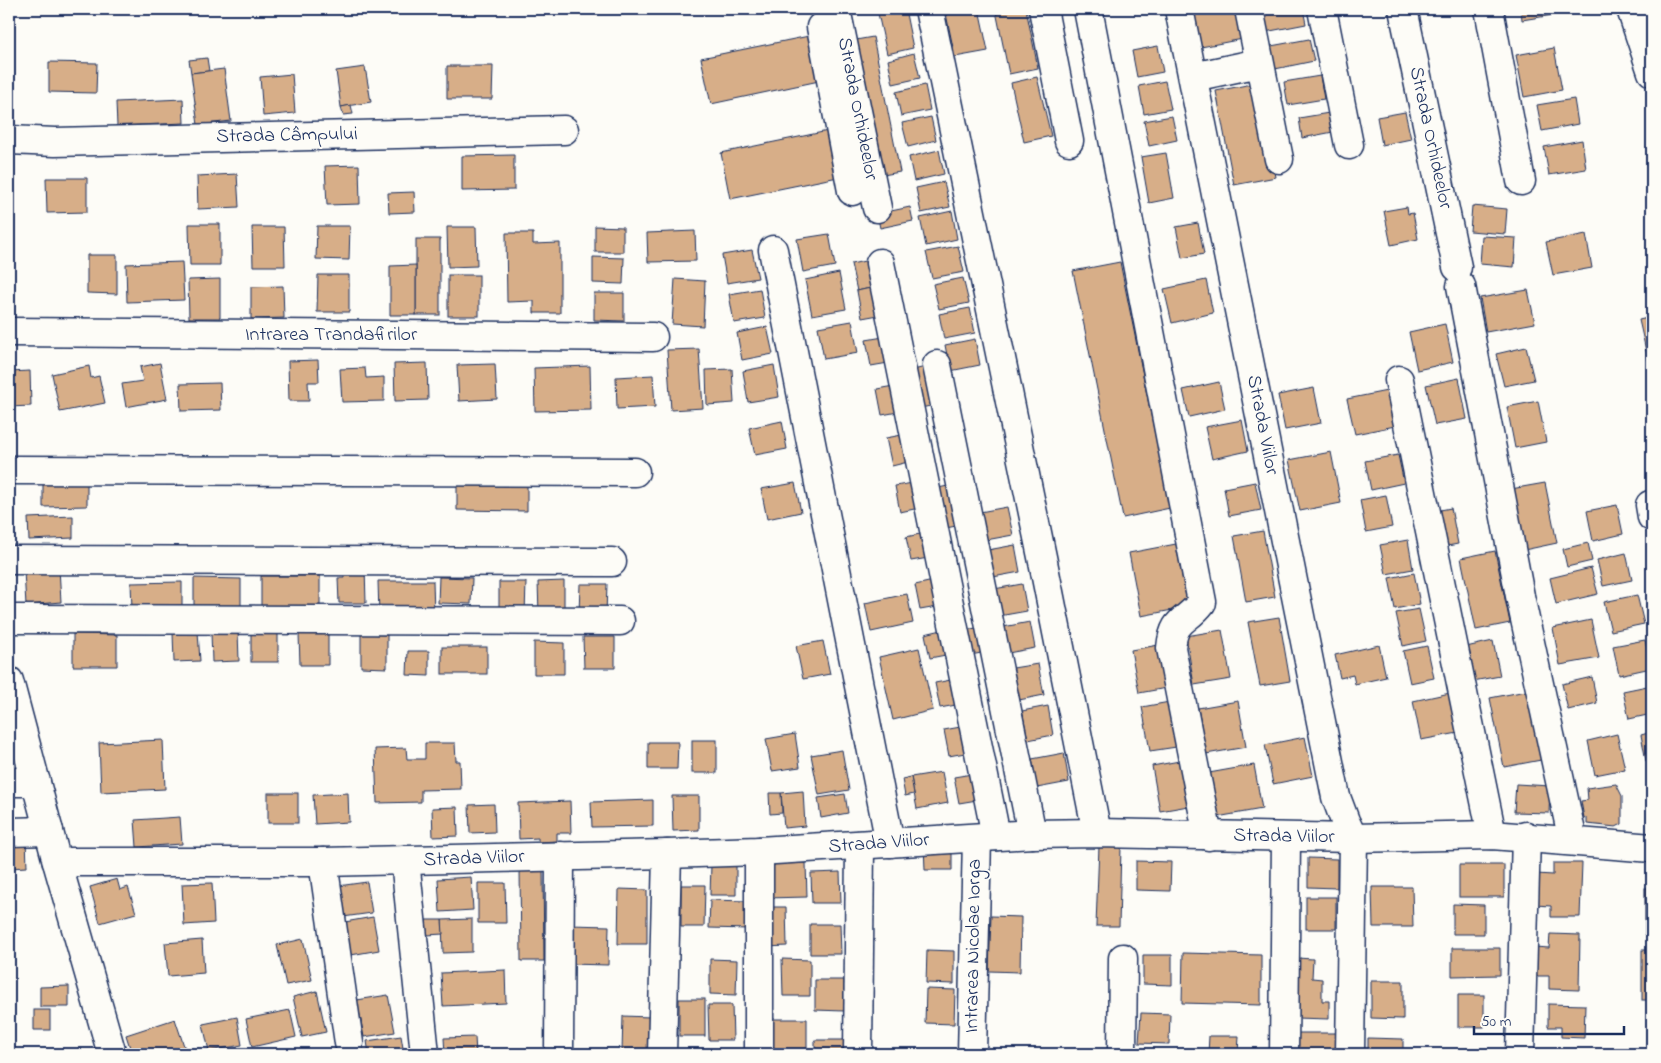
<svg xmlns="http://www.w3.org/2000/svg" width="1661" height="1063" font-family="'Indie Flower',sans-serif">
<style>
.building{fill:#d7ae88;stroke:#1b2f5e}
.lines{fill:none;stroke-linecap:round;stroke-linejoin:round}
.minor-casing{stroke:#1b2f5e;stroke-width:31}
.minor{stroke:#fdfcf7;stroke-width:28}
.labels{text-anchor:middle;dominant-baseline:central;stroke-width:4;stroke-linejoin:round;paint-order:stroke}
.street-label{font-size:20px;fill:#1b2f5e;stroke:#fdfcf7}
</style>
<rect width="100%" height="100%" fill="#fdfcf7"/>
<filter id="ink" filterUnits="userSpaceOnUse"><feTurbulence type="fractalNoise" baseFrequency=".02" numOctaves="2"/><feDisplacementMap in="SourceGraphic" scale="10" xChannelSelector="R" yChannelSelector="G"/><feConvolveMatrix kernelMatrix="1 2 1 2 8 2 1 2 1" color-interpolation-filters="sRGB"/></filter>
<g filter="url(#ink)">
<!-- building -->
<g class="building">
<path d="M877 9H905L913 48 887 54Z"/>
<path d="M945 9H979L988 51 955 57Z"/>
<path d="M1008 9H1026L1038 68 1009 74 996 11Z"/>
<path d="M1193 9H1242L1248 38 1201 47Z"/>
<path d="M1260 9H1303L1306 24 1265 32Z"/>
<path d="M1521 9H1558L1559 14 1522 20Z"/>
<path d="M809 36 819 81 711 104 701 58Z"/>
<path d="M873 37 900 172 883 175 856 40Z"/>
<path d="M1309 39 1314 61 1275 69 1271 46Z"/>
<path d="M1158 46 1163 72 1137 77 1132 51Z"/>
<path d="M1554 48 1562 90 1524 97 1516 55Z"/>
<path d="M914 53 920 78 893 84 888 60Z"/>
<path d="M207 58 209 71 191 73 189 60Z"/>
<path d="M49 62 97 63 96 93 49 92Z"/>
<path d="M447 66H493L492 99H447Z"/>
<path d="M365 67 371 102 341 107 336 71Z"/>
<path d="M224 69 231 121 198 125 191 73Z"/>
<path d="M292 74 295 113 263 116 260 77Z"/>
<path d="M1320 76 1324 99 1288 105 1284 82Z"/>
<path d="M1037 77 1051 136 1024 142 1011 83Z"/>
<path d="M1165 81 1171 109 1144 114 1139 86Z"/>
<path d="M1257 83 1276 177 1234 185 1216 91Z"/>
<path d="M925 85 930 110 901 116 896 92Z"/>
<path d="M183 99 184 123 117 126 116 102Z"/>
<path d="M1574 99 1578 124 1542 131 1537 105Z"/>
<path d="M351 105 353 114 343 115 341 107Z"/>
<path d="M1405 112 1411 139 1382 145 1377 117Z"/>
<path d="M1329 113 1333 132 1302 138 1299 118Z"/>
<path d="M1172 116 1177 140 1149 146 1144 121Z"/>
<path d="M931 117 936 140 908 147 902 123Z"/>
<path d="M828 131 838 177 730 199 721 153Z"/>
<path d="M1582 140 1586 169 1549 175 1544 147Z"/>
<path d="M939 150 944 174 914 181 909 157Z"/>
<path d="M1166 153 1174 198 1149 203 1141 157Z"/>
<path d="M514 155V190L462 191V156Z"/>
<path d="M359 165 360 204 327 205 325 166Z"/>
<path d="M237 174 239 207 198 209 197 176Z"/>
<path d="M46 178H87V212L47 213Z"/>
<path d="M944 182 950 207 921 213 916 188Z"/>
<path d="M414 192 415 212 389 213 388 193Z"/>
<path d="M1472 206 1507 209 1505 234 1470 231Z"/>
<path d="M910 207 913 221 880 228 877 214Z"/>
<path d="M1407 207 1408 214 1413 213 1418 239 1391 245 1384 211Z"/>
<path d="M952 211 957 239 926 246 920 218Z"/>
<path d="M1198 223 1204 254 1182 258 1176 227Z"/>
<path d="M189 224H220V265H190Z"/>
<path d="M317 226H350L349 260 316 259Z"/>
<path d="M595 226 623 227V252H595Z"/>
<path d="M252 227H284L285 266H253Z"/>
<path d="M447 227H476L477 266 448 267Z"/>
<path d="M695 231 696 261 648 262 647 233Z"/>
<path d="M506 233H533V244L560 243V313H534V301L507 302Z"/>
<path d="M829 234 835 266 803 272 797 239Z"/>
<path d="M1586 234 1592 268 1553 275 1546 242Z"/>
<path d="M1482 236 1516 238 1514 267 1480 264Z"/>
<rect x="416" y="239" width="24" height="76"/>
<path d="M958 246 964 272 932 278 926 252Z"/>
<path d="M752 250 758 278 727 283 722 255Z"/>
<path d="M87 255H117V294L87 293Z"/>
<path d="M593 257 624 258 623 284 593 283Z"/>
<path d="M874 259 879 286 857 291 851 264Z"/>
<path d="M182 262 184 300 127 302 126 264Z"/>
<path d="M1120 262 1170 508 1123 518 1073 271Z"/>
<path d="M416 265V315H390V266Z"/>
<path d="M839 273 846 309 812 315 805 280Z"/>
<path d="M318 275H349V312H317Z"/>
<rect x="448" y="275" width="31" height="41"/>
<path d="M963 278 969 303 939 309 933 284Z"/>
<path d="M220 279V318H189L188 280Z"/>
<path d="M675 279 705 281 703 326 672 324Z"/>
<path d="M1206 280 1213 313 1172 323 1164 289Z"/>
<path d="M283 286 284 318 251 319V287Z"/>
<path d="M879 286 884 314 862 318 857 291Z"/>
<path d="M760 289 765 318 734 323 729 294Z"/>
<path d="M1528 290 1535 323 1486 332 1480 298Z"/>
<path d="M594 293H624V321L594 320Z"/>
<path d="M970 308 975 333 944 339 939 314Z"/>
<path d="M1652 317V377L1639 320Z"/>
<path d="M852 321 858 353 824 359 818 327Z"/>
<path d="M1445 324 1453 362 1417 370 1409 332Z"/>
<path d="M767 327 773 354 742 360 737 333Z"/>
<path d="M889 336 894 362 871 366 866 340Z"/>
<path d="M975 339 980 365 950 371 945 345Z"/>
<path d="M1526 347 1534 380 1504 386 1496 354Z"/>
<path d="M699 349 703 408 671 410 667 350Z"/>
<path d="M318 360 319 382H308L309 401H289L288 361Z"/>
<path d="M160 363 167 399 126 407 122 384 143 381 140 367Z"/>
<path d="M427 363 428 400 395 401 394 364Z"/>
<path d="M495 364 497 399 459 401 457 365Z"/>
<path d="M774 365 779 397 748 402 743 371Z"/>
<path d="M934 365 943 403 917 409 909 371Z"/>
<path d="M89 366 91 378 99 376 105 403 60 412 52 374Z"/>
<path d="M590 366 591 410 535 411 534 368Z"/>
<path d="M365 368 366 378 384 377V401L342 402 340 369Z"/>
<path d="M732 369 734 403 707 405 706 370Z"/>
<path d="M30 371 31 406 9 407V372Z"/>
<path d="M653 375 655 407 617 409 616 377Z"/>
<path d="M1459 378 1467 419 1435 425 1426 385Z"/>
<path d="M1219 382 1225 409 1189 417 1183 390Z"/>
<path d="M220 383 221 410 181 411 180 384Z"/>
<path d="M899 385 903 411 882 415 877 389Z"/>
<path d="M1314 388 1321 423 1285 430 1278 395Z"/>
<path d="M1387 391 1395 426 1355 434 1347 399Z"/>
<path d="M1538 401 1546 442 1515 448 1507 407Z"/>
<path d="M1242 420 1248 451 1212 459 1205 427Z"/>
<path d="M782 421 787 449 755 455 749 428Z"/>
<path d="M907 434 912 461 892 466 886 438Z"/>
<path d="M1331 452 1341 503 1300 511 1289 460Z"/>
<path d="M1398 455 1404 483 1371 490 1365 461Z"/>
<path d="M87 478V506L43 507V479Z"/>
<path d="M457 479 527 480V511L457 510Z"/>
<path d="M919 482 924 507 900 512 895 486Z"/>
<path d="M1255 482 1261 510 1229 516 1224 488Z"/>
<path d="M795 483 801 512 767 519 761 489Z"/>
<path d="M1545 483 1557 543 1524 550 1511 489Z"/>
<path d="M958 484 966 524 941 529 933 489Z"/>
<path d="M1386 495 1392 527 1366 532 1360 500Z"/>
<path d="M1617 505 1623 534 1593 541 1587 511Z"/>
<path d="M1007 507 1013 535 986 540 980 512Z"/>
<path d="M1451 508 1458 544 1442 547 1435 511Z"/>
<path d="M73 516V538L29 540 28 518Z"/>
<path d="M1263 531 1275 597 1246 602 1234 536Z"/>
<path d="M929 532 934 557 911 561 906 537Z"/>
<path d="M1408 540 1413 569 1386 574 1380 545Z"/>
<path d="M1588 543 1592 561 1567 567 1563 549Z"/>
<path d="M1176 544 1188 607 1141 616 1129 553Z"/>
<path d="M1015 545 1020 572 993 577 988 550Z"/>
<path d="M1495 551 1510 623 1476 630 1461 558Z"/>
<path d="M1626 553 1632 580 1603 586 1597 560Z"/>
<path d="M59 568 61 602 26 605 24 571Z"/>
<path d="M344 568H365L366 603H339L338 578H344Z"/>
<path d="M1591 568 1598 594 1556 604 1550 578Z"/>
<path d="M1414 573 1420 604 1395 609 1389 578Z"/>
<path d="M261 576H320V606L261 607Z"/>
<path d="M439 577 472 578 471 604 438 603Z"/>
<path d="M194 578 241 579V607H194Z"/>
<path d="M938 580 943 606 920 610 915 585Z"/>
<path d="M378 581H433L434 614 379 615Z"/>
<path d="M564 581V613L539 614 538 582Z"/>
<path d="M182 582V608L132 609 131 583Z"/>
<path d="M499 582H526L525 614H499Z"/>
<path d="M580 584H607L606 615 579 614Z"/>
<path d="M1022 584 1027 611 999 616 994 589Z"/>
<path d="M907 594 913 623 871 632 865 603Z"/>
<path d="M1637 595 1644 624 1611 631 1604 602Z"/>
<path d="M1419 609 1426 641 1403 646 1396 613Z"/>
<path d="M1279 617 1290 681 1260 686 1248 622Z"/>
<path d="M1591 620 1599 658 1560 665 1553 628Z"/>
<path d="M1030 622 1035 648 1008 653 1003 627Z"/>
<path d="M986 626 991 651 966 656 961 631Z"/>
<path d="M946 629 951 654 930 658 925 634Z"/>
<path d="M1222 630 1231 679 1194 685 1186 636Z"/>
<path d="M238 631 239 661 212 662 211 632Z"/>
<path d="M198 632 200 661 174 662 173 633Z"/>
<rect x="251" y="632" width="27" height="30"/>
<path d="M73 634 117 635V666H73Z"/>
<path d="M299 634H328V665H300Z"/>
<path d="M361 634 387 635V668L361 667Z"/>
<path d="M583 637H615V668H584Z"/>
<path d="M1645 640 1651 668 1619 675 1613 646Z"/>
<path d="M823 641 830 674 803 679 796 646Z"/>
<path d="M1493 641 1500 676 1473 681 1466 647Z"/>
<path d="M534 642 564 643V674H534Z"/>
<path d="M1164 644 1172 687 1139 693 1131 650Z"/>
<path d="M1379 645 1386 677 1355 684 1353 675 1340 678 1335 655Z"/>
<path d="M1427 646 1434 678 1410 683 1403 651Z"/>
<rect x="442" y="647" width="45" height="27"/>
<path d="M919 648 933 710 893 720 879 657Z"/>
<path d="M408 651H429V676L407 675Z"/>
<path d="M1038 664 1044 695 1019 700 1013 668Z"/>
<path d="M1592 677 1597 703 1568 710 1562 684Z"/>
<path d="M956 679 961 704 940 708 935 683Z"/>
<path d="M1652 685V714L1629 719 1623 691Z"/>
<path d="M1526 691 1541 760 1504 767 1490 698Z"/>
<path d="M1450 693 1458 733 1421 740 1413 701Z"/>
<path d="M1175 701 1183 746 1150 751 1142 707Z"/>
<path d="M1238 701 1246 747 1206 754 1198 708Z"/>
<path d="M1048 706 1053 735 1028 740 1022 711Z"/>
<path d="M966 726 970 752 949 756 944 730Z"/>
<path d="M1652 732V760L1646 761 1641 735Z"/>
<path d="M795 734 800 767 772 771 766 739Z"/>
<path d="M1617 734 1625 769 1595 775 1588 741Z"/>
<path d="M1305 737 1313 776 1273 784 1265 745Z"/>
<path d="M163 740 165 789 101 792 99 743Z"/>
<rect x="692" y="740" width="25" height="33"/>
<path d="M648 742H678L677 769H648Z"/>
<path d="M425 743H455L456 761H460L461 789 421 790V802L377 803 375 749 406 748 407 759H425Z"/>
<path d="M842 750 849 790 819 795 811 755Z"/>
<path d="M1064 753 1069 782 1037 788 1032 759Z"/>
<path d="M1185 760 1194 805 1160 811 1152 766Z"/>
<path d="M1254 765 1262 809 1217 817 1209 773Z"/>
<path d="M1652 769V792L1648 770Z"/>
<path d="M942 772 948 803 917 809 911 777Z"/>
<path d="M978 773 983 799 959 803 954 777Z"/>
<path d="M911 777 914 794 905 796 902 779Z"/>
<path d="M1516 784 1550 786 1549 813 1514 812Z"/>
<path d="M1616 784 1622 796V824L1616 827 1587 824V818H1584L1581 801 1588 800 1587 788Z"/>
<path d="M803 791 805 826 784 828 781 793Z"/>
<rect x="268" y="793" width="30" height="30"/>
<path d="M348 793 349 822 315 824 313 795Z"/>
<path d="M769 793H781L782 813 770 814Z"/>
<path d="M845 794 848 813 821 818 818 798Z"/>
<path d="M672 796H699V830L673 831Z"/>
<path d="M653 800V826L592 827 591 802Z"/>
<path d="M570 801 571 833H557V841L538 842V838L519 839 518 803Z"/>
<path d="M494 804 495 832 470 833 469 805Z"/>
<path d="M457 807 458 836 433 837 432 808Z"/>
<path d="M180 817 182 844 137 847 135 820Z"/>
<path d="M9 839H26L27 867 9 868Z"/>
<path d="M924 845H952V870H925Z"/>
<path d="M1099 846 1121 847 1119 926H1096Z"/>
<path d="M1308 858 1337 859V888L1308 887Z"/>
<path d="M1136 861 1171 862 1170 891 1136 890Z"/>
<path d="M806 863 807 897 766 898 765 864Z"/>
<path d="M1553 863H1582L1580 917H1551V906L1535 905 1536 874 1553 875Z"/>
<path d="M711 865H736V895H710Z"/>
<rect x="1459" y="865" width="45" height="32"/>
<path d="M520 868H543L544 961H521Z"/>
<path d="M840 872 841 903H812L811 873Z"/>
<path d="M471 877 473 910 440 912 438 879Z"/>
<path d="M117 879 120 890 128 887 136 913 100 923 90 887Z"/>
<path d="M367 882 372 913 343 917 338 886Z"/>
<path d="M212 883 214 923 184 925 182 884Z"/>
<path d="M478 883H505L506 923H478Z"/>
<path d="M681 885H705L704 927H681Z"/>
<path d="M1372 887H1412L1413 927H1373Z"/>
<rect x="1645" y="888" width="7" height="46"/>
<path d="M619 889 647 890V944H618Z"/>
<rect x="1306" y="897" width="30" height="32"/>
<path d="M710 900 747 901V929L709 928Z"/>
<path d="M1453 904 1484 905V934H1453Z"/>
<path d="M765 907H786L787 946 766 947Z"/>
<path d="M991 916 1021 917 1020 972 989 971Z"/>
<path d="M373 917 379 950 351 955 345 922Z"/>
<path d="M472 919V952L443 953 442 920Z"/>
<path d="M426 920H442L443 934 427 935Z"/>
<path d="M810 924H840L841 954H810Z"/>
<path d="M570 925 609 926 608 965 569 964Z"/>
<path d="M1550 934 1580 935 1579 990 1549 989V976H1533L1534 947 1549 948Z"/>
<path d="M303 939 312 980 286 985 277 945Z"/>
<path d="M202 940 204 973 168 976 165 943Z"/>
<path d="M1452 948H1500V975L1452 976Z"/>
<path d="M927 950 954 951V984L926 983Z"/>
<rect x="1642" y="950" width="10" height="50"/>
<path d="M1183 953 1261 955V1005L1182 1003Z"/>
<path d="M1143 955H1172V985L1143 984Z"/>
<path d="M1297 958 1313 959 1312 978 1322 979V1001H1329V1019L1296 1018Z"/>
<path d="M710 959 737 960 736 995 710 994Z"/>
<path d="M782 959 810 960V996H783Z"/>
<path d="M505 970 506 1003 443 1006 441 973Z"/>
<path d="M815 980H844V1011L815 1010Z"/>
<path d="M1371 981H1403V1019L1371 1018Z"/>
<path d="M69 986V1007H40V987Z"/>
<path d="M926 989 955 990 954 1024 925 1023Z"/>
<path d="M317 991 326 1032 302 1037 293 997Z"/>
<path d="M388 995 395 1032 364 1037 357 1000Z"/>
<rect x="1458" y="995" width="26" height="32"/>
<rect x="679" y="999" width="26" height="37"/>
<path d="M1548 1004 1585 1005 1584 1038 1561 1037V1027H1548Z"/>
<path d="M708 1005H732L733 1040H709Z"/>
<rect x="34" y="1010" width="16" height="20"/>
<path d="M290 1010 296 1037 252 1047 246 1019Z"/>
<path d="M1141 1013 1170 1014 1169 1044 1139 1043Z"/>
<path d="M623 1016 650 1017 649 1052H622Z"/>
<path d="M237 1017 242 1045 209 1051 203 1024Z"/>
<path d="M175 1019 186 1052 180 1054H132L126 1035Z"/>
<path d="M769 1019H807V1054H770Z"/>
<path d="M1296 1033H1339L1338 1052H1333V1054H1296Z"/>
<path d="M401 1036 404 1054H369L367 1041Z"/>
<path d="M1209 1036H1239L1238 1054H1208Z"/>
<path d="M475 1037 476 1054H445L444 1038Z"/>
<path d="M1368 1038 1403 1039V1054H1368Z"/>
<rect x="815" y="1040" width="30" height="14"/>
<path d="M1460 1049 1506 1050V1054H1460Z"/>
</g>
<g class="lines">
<defs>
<g id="minor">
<path d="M836 9 877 208"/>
<path d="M929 9 1042 557 1097 833"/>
<path d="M1043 9 1069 141"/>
<path d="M1088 9 1202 602C1186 623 1174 617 1171 648L1208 836"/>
<path d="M1179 9 1336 797 1345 821 1353 838 1350 1054"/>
<path d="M1249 9 1279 159"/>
<path d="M1322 9 1349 145"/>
<path d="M1403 9 1457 267"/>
<path d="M1489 9 1521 181"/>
<path d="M1631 9 1652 72"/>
<path d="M821 27 852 191"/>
<path d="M1193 77 1259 63"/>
<path d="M9 140 55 142 564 130"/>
<path d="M773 250 890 843"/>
<path d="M880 263 996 836"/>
<path d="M1461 286 1520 596 1573 841"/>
<path d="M9 332 653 337"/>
<path d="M937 365 1032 834"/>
<path d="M1399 380 1492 835"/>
<path d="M9 470 635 472"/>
<path d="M1650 505 1652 517"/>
<path d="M9 560 612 562"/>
<path d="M9 619 620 621"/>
<path d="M9 681 57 862 112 1054"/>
<path d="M9 782H36"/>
<path d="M9 832 49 831"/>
<path d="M405 860 425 1054"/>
<path d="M57 862H323L667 854 759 851 1032 834 1097 833 1353 838 1492 835 1652 848"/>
<path d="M323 862 349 1043"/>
<path d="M559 1054 560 856"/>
<path d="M662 1054 667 854"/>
<path d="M759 1054V851"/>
<path d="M858 1054 860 845"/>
<path d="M972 1054 977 838"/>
<path d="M1122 1054 1123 958"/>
<path d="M1284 1054 1286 838"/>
<path d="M1520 1054 1526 836"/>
</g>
</defs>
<!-- minor casing -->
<use href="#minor" class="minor-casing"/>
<!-- minor -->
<use href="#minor" class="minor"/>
</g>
</g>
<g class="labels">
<!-- street labels -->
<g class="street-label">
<text transform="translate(857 109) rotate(79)">Strada Orhideelor</text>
<text transform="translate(287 136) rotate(-1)">Strada Câmpului</text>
<text transform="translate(1430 138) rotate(78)">Strada Orhideelor</text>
<text x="331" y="335">Intrarea Trandafirilor</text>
<text transform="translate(1262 425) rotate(79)">Strada Viilor</text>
<text transform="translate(1284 837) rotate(1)">Strada Viilor</text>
<text transform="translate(879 844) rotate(-4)">Strada Viilor</text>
<text transform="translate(474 859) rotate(-2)">Strada Viilor</text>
<text transform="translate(974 946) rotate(-89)">Intrarea Nicolae Iorga</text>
</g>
</g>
<!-- margin -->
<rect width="1661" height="1063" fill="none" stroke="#fdfcf7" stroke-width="30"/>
<rect x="15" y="15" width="1631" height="1033" fill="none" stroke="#1b2f5e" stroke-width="2" filter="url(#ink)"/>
<!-- scale -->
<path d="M1474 1026v8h150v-8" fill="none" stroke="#1b2f5e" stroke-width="2.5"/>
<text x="1481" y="1026" font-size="15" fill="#1b2f5e" stroke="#fdfcf7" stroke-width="4" paint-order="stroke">50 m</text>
</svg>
